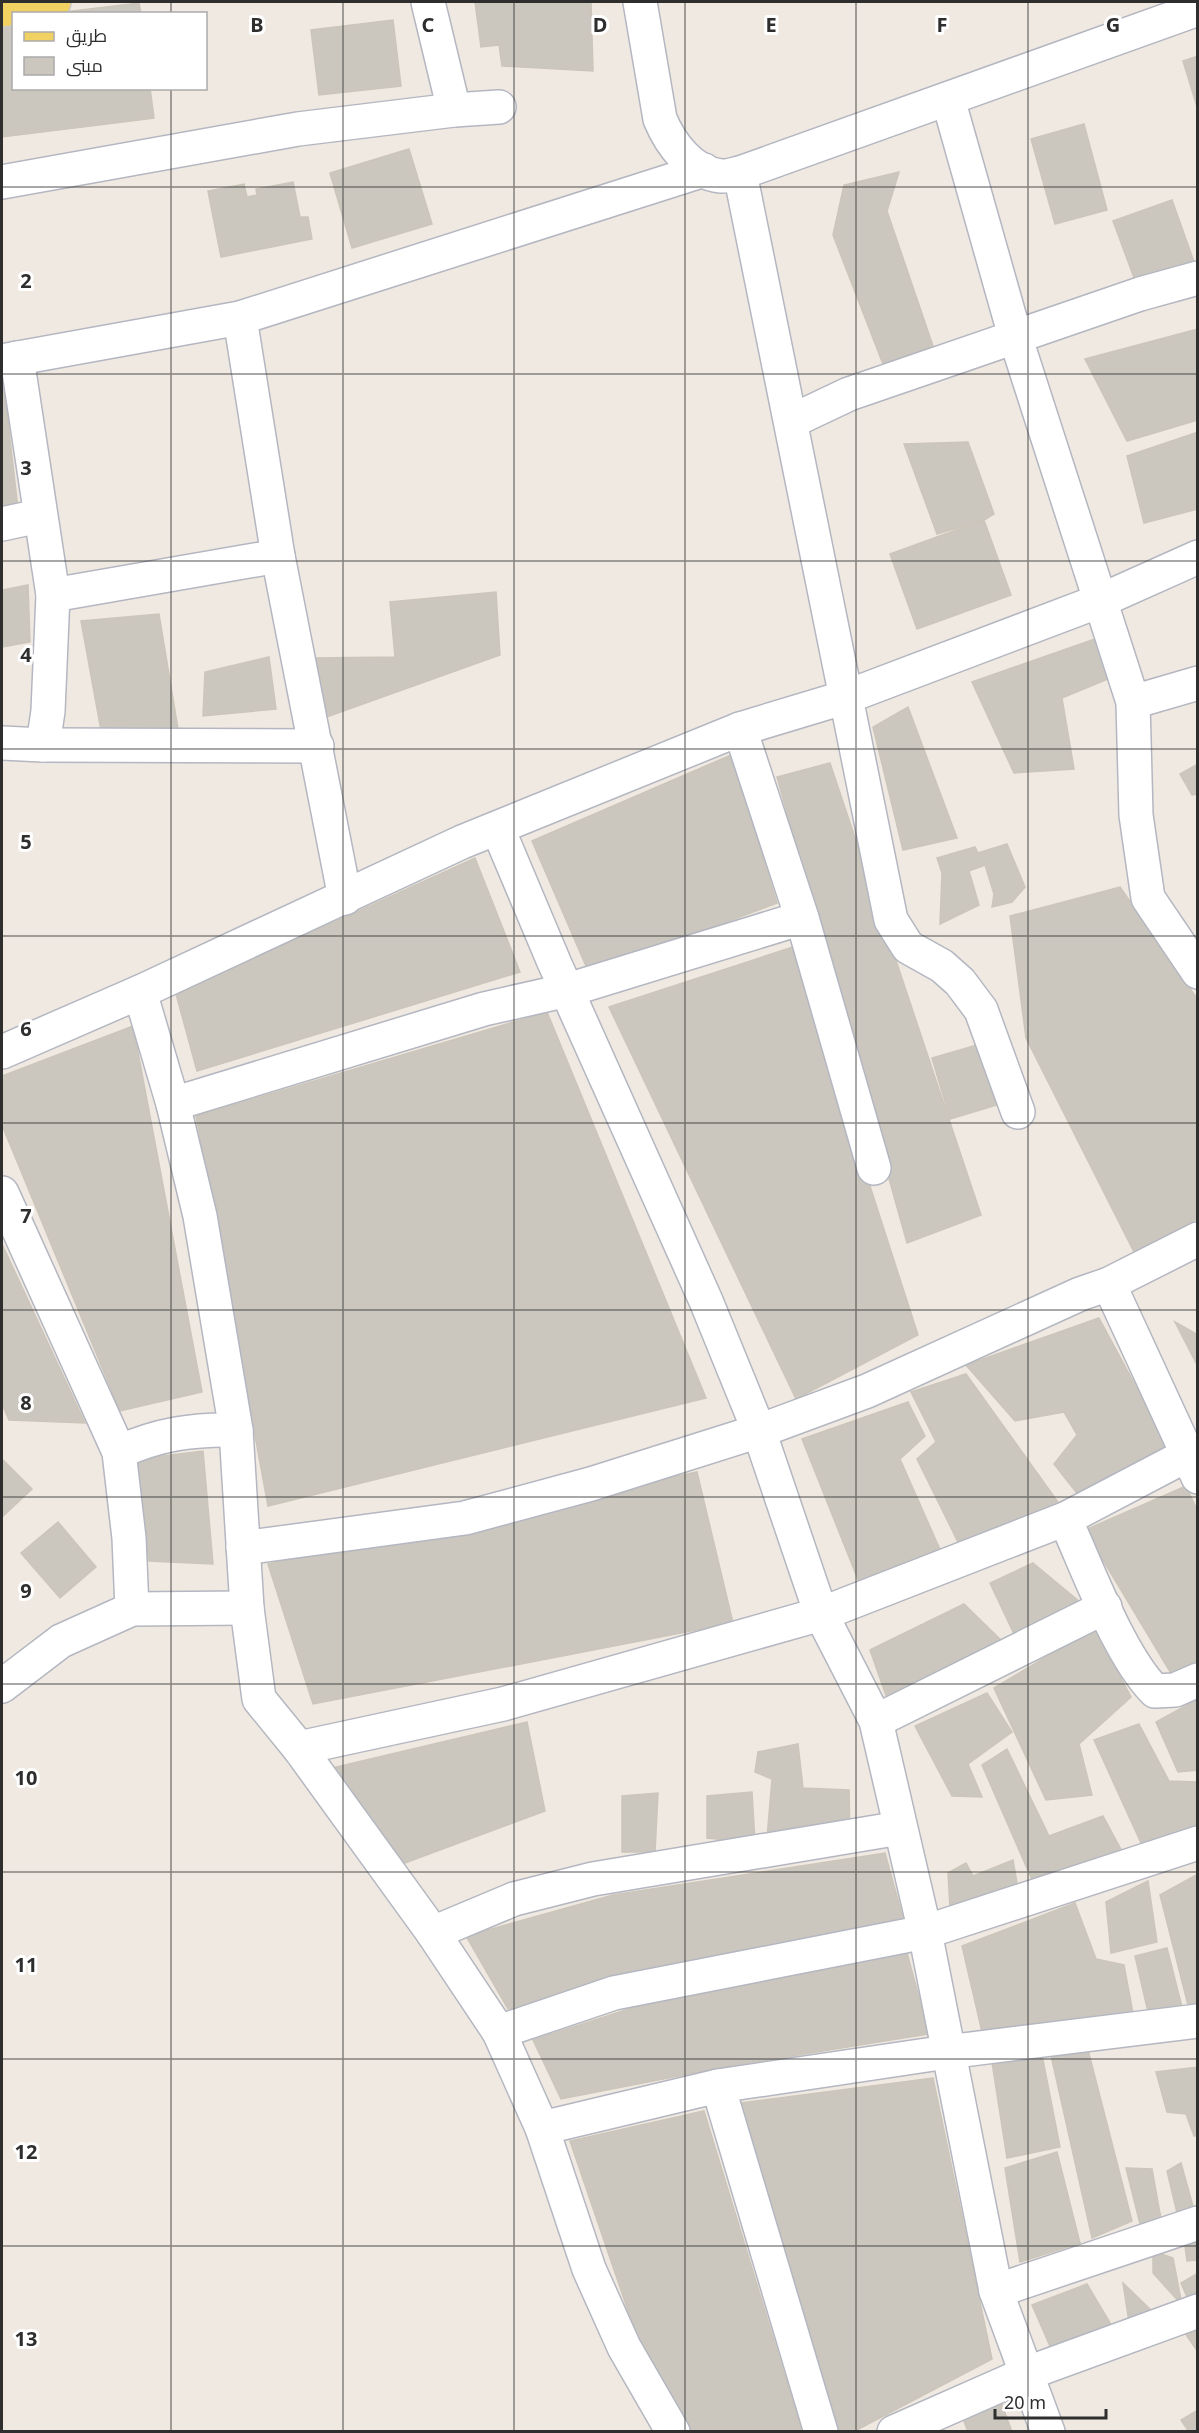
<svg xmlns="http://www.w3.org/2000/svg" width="1199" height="2433" font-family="'Noto Sans',Cairo,sans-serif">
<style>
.building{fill:#cbc7bf;stroke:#cbc5ba;stroke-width:1.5}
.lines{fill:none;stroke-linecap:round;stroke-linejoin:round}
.minor-casing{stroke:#b4b7c1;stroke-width:36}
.major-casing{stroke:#c9c9c9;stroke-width:36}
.minor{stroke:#fff;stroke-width:33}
.major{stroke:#f2d163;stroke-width:33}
.grid{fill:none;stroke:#2e2e2e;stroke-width:1.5;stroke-opacity:0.55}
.grid-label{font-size:20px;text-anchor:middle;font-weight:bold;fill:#2e2e2e;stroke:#fff;stroke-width:6;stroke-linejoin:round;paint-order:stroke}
</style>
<rect width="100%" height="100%" fill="#efe9e1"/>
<!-- building -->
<g class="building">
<path d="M475 2H591L593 71 502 66 499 45 481 47Z"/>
<path d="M139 3 141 14 64 12Z"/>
<path d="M393 20 401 86 319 95 311 30Z"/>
<path d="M14 23V88H150L154 118 2 137V24Z"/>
<path d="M1198 56V110L1183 61Z"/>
<path d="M1084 124 1107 210 1055 224 1031 139Z"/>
<path d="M409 149 432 224 352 248 330 173Z"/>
<path d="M899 172 887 211 933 346 883 364 833 235 844 185Z"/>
<path d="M293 182 300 217H308L312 239 221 257 208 191 244 184 247 197 257 195 256 189Z"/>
<path d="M1172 200 1198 273 1140 294 1113 221Z"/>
<path d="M1198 329V420L1127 441 1085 359Z"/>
<path d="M2 387H4L18 509 2 512Z"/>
<path d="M1198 432V509L1144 523 1127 456Z"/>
<path d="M968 442 994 514 984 520 937 534 904 444Z"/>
<path d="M984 520 1011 595 917 629 890 554Z"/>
<path d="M28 585 30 642 2 647V590Z"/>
<path d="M496 592 500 655 321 719 313 658 395 657 390 602Z"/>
<path d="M159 614 178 729 102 736 81 621Z"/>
<path d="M1095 639 1110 678 1062 698 1074 769 1014 773 972 682Z"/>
<path d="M269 657 276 709 203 716 205 672Z"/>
<path d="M908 707 957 838 903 850 873 727Z"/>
<path d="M731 755 777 903 589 973 532 841Z"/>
<path d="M830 763 981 1215 907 1243 777 777Z"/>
<path d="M1198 764V794L1192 795 1180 774Z"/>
<path d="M1007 844 1025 887 1012 902 992 907 994 894 985 865 969 871 979 905 940 924 942 873 937 858 975 847 978 853Z"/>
<path d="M475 858 520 972 197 1071 176 994Z"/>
<path d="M1120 887 1198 1000V1218L1135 1254 1026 1038 1010 916Z"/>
<path d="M793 947 918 1335 796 1399 609 1007Z"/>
<path d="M547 1012 706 1398 268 1506 196 1116Z"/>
<path d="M133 1026 202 1392 120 1411 2 1125V1076Z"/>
<path d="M991 1041 1010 1101 950 1119 932 1058Z"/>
<path d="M2 1244 85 1423 9 1420 2 1404Z"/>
<path d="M1099 1318 1168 1446 1080 1497 1054 1464 1077 1435 1064 1412 1015 1421 966 1365Z"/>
<path d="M1175 1322 1198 1335V1367Z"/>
<path d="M966 1374 1063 1509 958 1542 917 1459 936 1442 911 1392Z"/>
<path d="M908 1402 925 1436 900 1459 942 1554 861 1587 802 1439Z"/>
<path d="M203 1451 213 1564 149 1561 132 1460Z"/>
<path d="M2 1459 32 1489 2 1517Z"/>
<path d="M697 1472 733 1623 313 1704 268 1564Z"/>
<path d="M1186 1486 1198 1512V1669L1175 1680 1085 1530Z"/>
<path d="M58 1522 96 1567 60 1598 21 1553Z"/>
<path d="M1033 1563 1080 1602 1014 1634 990 1583Z"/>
<path d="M964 1604 1002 1641 888 1701 870 1650Z"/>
<path d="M1095 1628 1131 1697 1079 1744 1092 1795 1046 1800 994 1688Z"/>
<path d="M987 1693 1012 1732 968 1764 982 1797 952 1796 915 1726Z"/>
<path d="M1198 1699V1770L1178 1772 1156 1722Z"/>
<path d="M527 1722 545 1811 402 1864 328 1769Z"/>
<path d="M1139 1724 1169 1781 1198 1782V1827L1142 1845 1094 1740Z"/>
<path d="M798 1744 803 1788 849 1790 850 1836 766 1850 772 1779 755 1772 758 1752Z"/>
<path d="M1007 1749 1049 1836 1103 1816 1124 1855 1033 1882 982 1765Z"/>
<path d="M752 1792 755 1843 707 1838V1796Z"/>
<path d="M658 1793 655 1852H622V1796Z"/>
<path d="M885 1853 904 1922 508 2009 466 1936 613 1895Z"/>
<path d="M1013 1860 1020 1901 950 1908 948 1873 966 1863 973 1876Z"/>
<path d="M1198 1874V2012L1190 2013 1160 1895Z"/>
<path d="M1148 1881 1157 1942 1111 1953 1106 1902Z"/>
<path d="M1075 1903 1096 1959 1124 1965 1133 2013 982 2032 962 1946Z"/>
<path d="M1167 1948 1182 2007 1148 2012 1135 1956Z"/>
<path d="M907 1953 929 2034 730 2066 561 2099 533 2040 641 2005Z"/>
<path d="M1086 2042 1132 2221 1092 2238 1050 2051Z"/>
<path d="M1041 2050 1060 2147 1007 2158 991 2056Z"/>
<path d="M1198 2067V2135L1194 2136 1186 2114 1167 2112 1156 2072Z"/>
<path d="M933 2078 992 2359 853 2432H835L741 2103Z"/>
<path d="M704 2111 802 2432H692L637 2337 570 2141Z"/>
<path d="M1057 2152 1080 2243 1020 2262 1005 2168Z"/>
<path d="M1181 2163 1194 2210 1177 2213 1167 2171Z"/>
<path d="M1126 2168 1152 2169 1161 2219 1141 2228Z"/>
<path d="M1198 2242V2262L1197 2260 1187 2261 1185 2246Z"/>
<path d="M1153 2251 1173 2258 1182 2305 1153 2273Z"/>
<path d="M1198 2273V2293L1187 2297 1181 2283Z"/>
<path d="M1123 2283 1152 2311 1129 2322Z"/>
<path d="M1087 2284 1113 2328 1053 2353 1032 2305Z"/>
<path d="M1198 2328V2352L1185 2333Z"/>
<path d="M1000 2399 1012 2432H968L961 2413Z"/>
<path d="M1198 2410V2432H1189L1181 2420Z"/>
</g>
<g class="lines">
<defs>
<g id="minor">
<path d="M428 2 454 110"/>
<path d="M640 2 660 119C670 143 691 173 721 176 726 177 734 174 740 173L1198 9"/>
<path d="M948 99 1015 336 1133 702 1136 815 1148 898 1198 972"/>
<path d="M740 173 891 920 908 947 942 966 960 982 981 1010 1018 1112"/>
<path d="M2 182 298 129 454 110 499 107"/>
<path d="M240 318 278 556 345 898"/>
<path d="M2 361 240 318 704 170"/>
<path d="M792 421 849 394 1140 294 1198 278"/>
<path d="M2 524 39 516"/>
<path d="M53 595 278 556"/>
<path d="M1133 702 1198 683"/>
<path d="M740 729 802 918 874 1168"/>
<path d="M2 743 43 745 48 711 53 595 17 358"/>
<path d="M43 745 317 746"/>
<path d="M498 829 554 962 706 1301 759 1431 821 1614 876 1721 925 1932 996 2291 1048 2432"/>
<path d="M140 992 173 1104 200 1216 236 1430 247 1608 259 1699 299 1748 433 1933"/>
<path d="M2 1052 140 992 462 842 740 729 846 697 1102 600 1198 557"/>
<path d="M173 1104 484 1009 568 990 802 918"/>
<path d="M2 1193 119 1452 129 1538 132 1609"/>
<path d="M1109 1284 1198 1477"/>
<path d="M119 1452C159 1434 193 1429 236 1430"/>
<path d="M1065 1519C1087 1567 1119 1655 1155 1691L1175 1690 1198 1680"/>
<path d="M243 1548 465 1518 591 1484 759 1431 867 1391 1080 1294 1109 1284 1198 1239"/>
<path d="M2 1686 61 1641 132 1609 247 1608"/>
<path d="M876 1721 1105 1607"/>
<path d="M299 1748 503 1704 821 1614 1065 1519 1187 1455"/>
<path d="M499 2032 614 1993 925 1932 1198 1843"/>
<path d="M718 2086 947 2052 1198 2021"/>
<path d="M542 2128 718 2086 821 2432"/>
<path d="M996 2291 1198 2223"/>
<path d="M673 2432 624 2347 589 2269 542 2128 499 2032 433 1933 514 1899 593 1879 900 1828"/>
<path d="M894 2432 1028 2373 1198 2311"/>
</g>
<path id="major" d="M2 10 54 2"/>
</defs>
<!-- minor casing -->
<use href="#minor" class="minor-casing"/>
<!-- major casing -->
<use href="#major" class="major-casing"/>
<!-- minor -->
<use href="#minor" class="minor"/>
<!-- major -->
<use href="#major" class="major"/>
</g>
<!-- grid -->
<path class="grid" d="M171 2V14M343 2V2432M514 2V2432M685 2V2432M856 2V2432M1028 2V2432M171 88V2432M2 187H1198M2 374H1198M2 561H1198M2 749H1198M2 936H1198M2 1123H1198M2 1310H1198M2 1497H1198M2 1684H1198M2 1872H1198M2 2059H1198M2 2246H1198"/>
<g class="grid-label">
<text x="257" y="32">B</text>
<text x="428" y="32">C</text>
<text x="600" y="32">D</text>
<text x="771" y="32">E</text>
<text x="942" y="32">F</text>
<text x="1113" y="32">G</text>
<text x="26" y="288">2</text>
<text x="26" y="475">3</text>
<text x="26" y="662">4</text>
<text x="26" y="849">5</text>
<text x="26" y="1036">6</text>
<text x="26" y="1223">7</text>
<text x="26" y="1410">8</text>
<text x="26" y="1598">9</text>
<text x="26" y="1785">10</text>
<text x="26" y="1972">11</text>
<text x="26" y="2159">12</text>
<text x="26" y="2346">13</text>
</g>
<!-- border -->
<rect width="1199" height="2433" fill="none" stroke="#2e2e2e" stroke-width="6"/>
<!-- legend -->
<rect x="12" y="12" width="195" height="78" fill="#ffffff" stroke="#ababab" stroke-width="1.5"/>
<rect x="24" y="32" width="30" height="9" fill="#f2d163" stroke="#ababab" stroke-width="1.5"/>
<text x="66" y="42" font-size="18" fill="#2e2e2e">طريق</text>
<rect x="24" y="57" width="30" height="18" fill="#cbc7bf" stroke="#ababab" stroke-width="1.5"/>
<text x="66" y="72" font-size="18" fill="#2e2e2e">مبنى</text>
<!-- scale -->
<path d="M995 2409v9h111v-9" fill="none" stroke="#2e2e2e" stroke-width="3"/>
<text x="1004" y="2409" font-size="18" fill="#2e2e2e" stroke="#ffffff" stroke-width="4.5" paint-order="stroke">20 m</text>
</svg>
